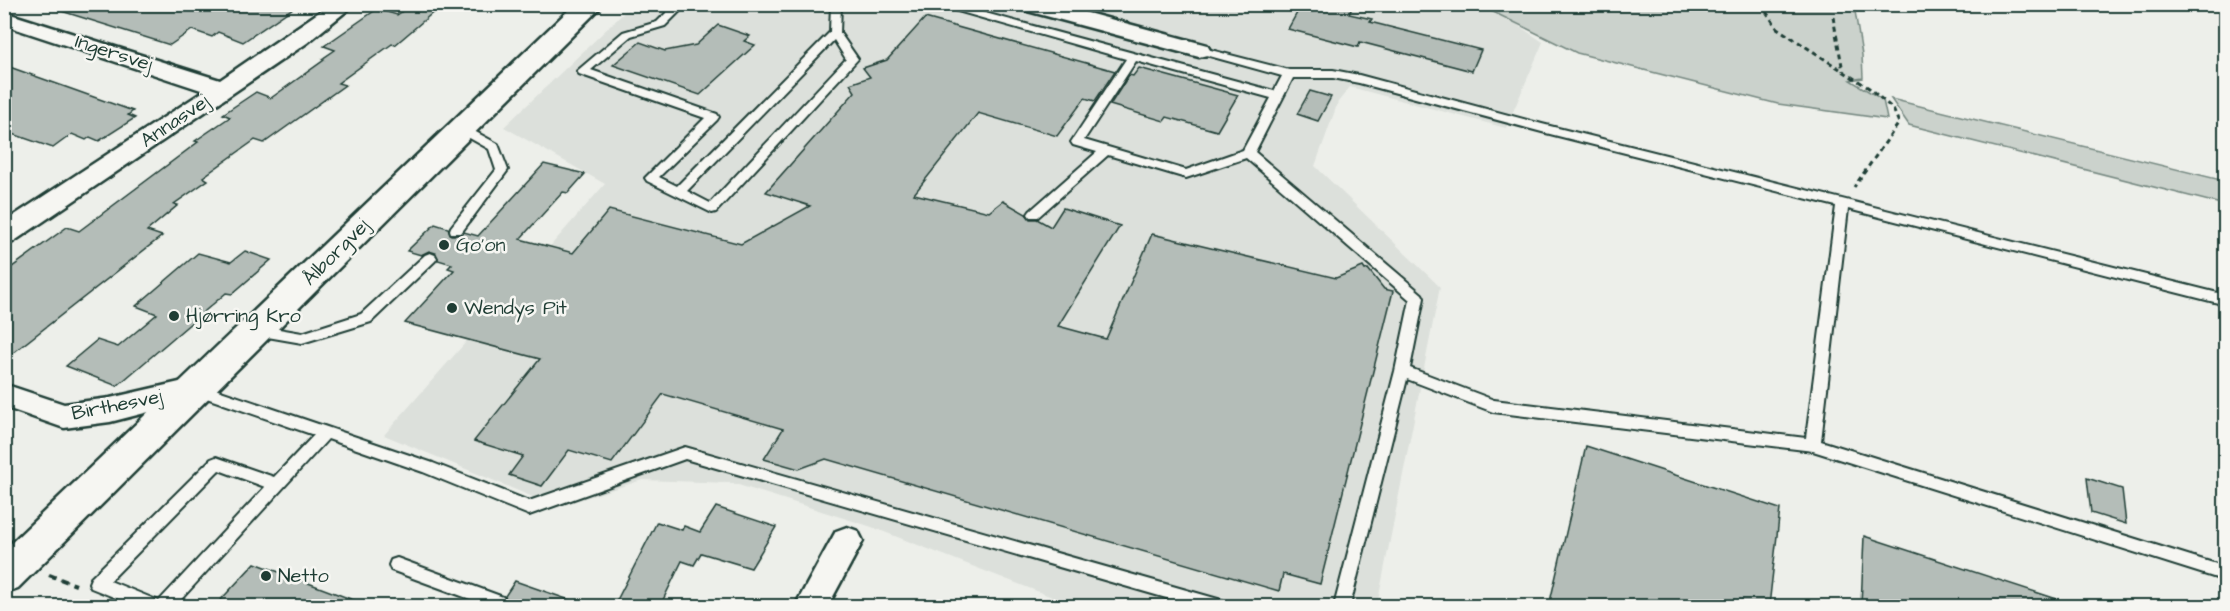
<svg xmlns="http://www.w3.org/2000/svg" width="2230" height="611" font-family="'Architects Daughter',sans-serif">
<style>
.built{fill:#dce0db}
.green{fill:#cbd2cc;stroke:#758880;stroke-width:1.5}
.building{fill:#b4bdb8;stroke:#1f3d34;stroke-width:1.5}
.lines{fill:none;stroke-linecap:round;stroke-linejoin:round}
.lane-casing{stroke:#1f3d34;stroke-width:4}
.street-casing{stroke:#1f3d34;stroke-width:5}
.secondary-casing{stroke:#1f3d34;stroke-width:5}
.path-far1{stroke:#1f3d34;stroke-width:3;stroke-dasharray:5 4;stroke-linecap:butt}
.path{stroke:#1f3d34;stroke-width:4;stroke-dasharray:7 5;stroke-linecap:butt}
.lane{fill:#f6f6f2;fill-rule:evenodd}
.street{fill:#f6f6f2;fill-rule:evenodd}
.secondary{fill:#f6f6f2;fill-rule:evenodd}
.poi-dot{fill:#1f3d34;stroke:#f6f6f2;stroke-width:2}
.labels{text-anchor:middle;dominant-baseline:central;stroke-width:5;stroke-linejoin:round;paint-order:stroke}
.street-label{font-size:20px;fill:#1f3d34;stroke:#f6f6f2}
.poi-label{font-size:20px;fill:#1f3d34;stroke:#f6f6f2;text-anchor:start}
</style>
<rect width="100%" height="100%" fill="#edefea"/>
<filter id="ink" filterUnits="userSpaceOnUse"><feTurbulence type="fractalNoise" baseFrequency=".0167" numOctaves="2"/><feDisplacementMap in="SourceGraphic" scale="12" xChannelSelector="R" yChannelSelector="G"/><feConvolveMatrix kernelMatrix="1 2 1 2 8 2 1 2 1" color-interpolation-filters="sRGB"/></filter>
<g filter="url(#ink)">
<!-- built -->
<path class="built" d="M1486 4 1543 42 1506 128 1350 87 1338 102 1315 166 1440 287 1377 606H1075L869 526 732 483 642 480 557 507 384 435 605 184 504 127 632 5Z"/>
<!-- green -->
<g class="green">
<path d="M1479 5H1854L1862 55 1863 78 1850 80 1883 100 1887 119 1778 104 1577 53Z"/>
<path d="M1891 99 2225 181V205L1909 125Z"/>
</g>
<!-- building -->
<g class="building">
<path d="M59 4H299L243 42 218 32 212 37 192 30 170 45 58 10Z"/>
<path d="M413 4H443L395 45 392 44 338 83 345 85 264 143 255 140 203 177 208 180 174 204 178 205 147 231 162 236 4 360V273L67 227 79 231 198 142 195 141 230 117 223 114 256 92 271 98 324 60 322 59 335 50 324 46 377 9 397 15Z"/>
<path d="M1302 4H1354L1349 14 1372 19 1370 22 1481 50 1472 71 1360 42 1358 47 1288 29Z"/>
<path d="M925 18 1115 71 1095 101 1085 98 1057 136 978 113 914 194 989 212 1003 201 1026 214 1030 219H1037L1051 227 1063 208 1120 226 1058 326 1106 339 1152 234 1336 278 1363 267 1365 270 1368 269 1384 289 1393 291 1320 584 1283 574 1279 591 826 459 799 469 764 459 783 429 663 394 612 463 569 450 542 486 509 475 523 456 474 441 540 359 405 323 454 270 448 268 452 264 438 260 436 253 429 251 421 255 407 251 435 224 448 228 451 235H461L464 232 478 236 544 164 585 174 568 193 563 192 520 239 573 253 609 210 741 244 810 206 766 192 855 92 850 84 870 77 863 68 887 60Z"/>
<path d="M718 25 750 36 744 41 755 45 700 95 613 65 640 42 665 51 696 45Z"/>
<path d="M4 65 133 111 128 115 135 118 99 141 90 137 86 140 72 134 53 148 4 131Z"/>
<path d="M1139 68 1238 95 1217 131 1167 117 1164 121 1110 105 1129 75 1133 76Z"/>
<path d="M1310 91 1331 97 1318 121 1297 114Z"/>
<path d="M245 251 271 260 232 294 226 293 117 386 66 366 97 340 118 347 157 314 136 306 198 253 231 262Z"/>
<path d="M1586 446 1780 509 1769 606H1549Z"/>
<path d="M2087 478 2122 489 2126 524 2091 513Z"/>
<path d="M716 507 776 527 751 568 701 553 694 565 682 561 660 606H614L657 522 682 530 684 526 700 532Z"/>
<path d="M1864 536 2066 602 2065 606H1861Z"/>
<path d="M255 563 364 604V606H215Z"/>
<path d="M515 581 578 603 577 606H505L507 601 505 596Z"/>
</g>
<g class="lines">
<defs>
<g id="lane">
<path d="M675 4H687L665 26 631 36 591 70 717 114 719 117 717 120 659 177 677 186 830 32 831 4H841L840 33 858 59 716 212 712 213 647 181 645 178 705 118 579 74 577 71 623 32 657 22ZM834 40 846 59 710 203 687 191Z"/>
<path d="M933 4H952L1274 91 1282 76 1195 52 1193 50 1199 47 1289 70H1333L1359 75 1542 124 2226 295V305L1848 209 1821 441 2226 567V581L1813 451 1493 412 1407 379 1350 606H1334L1395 371 1410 300 1246 158 1186 178 1108 155 1038 217H1030L1028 214 1030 211 1097 152 1073 145 1071 142 1126 59ZM1136 61 1271 98 1243 150 1186 170 1084 140ZM1293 78H1333L1359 83 1542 132 1836 206 1806 438 1494 400 1410 368 1424 298 1422 294 1255 152Z"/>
<path d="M461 124 498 144 508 170 461 233H451L450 230 451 227 496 170 489 149 457 131 455 128Z"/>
<path d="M430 253 435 255 437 258 435 261 371 322 302 343 256 335 251 334 249 330 251 326 256 325 302 333 361 314 425 255Z"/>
<path d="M197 383 433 463 529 501 685 447 1218 599 1224 601 1226 606H1194L685 459 529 515 423 472 328 439 175 606H136L91 588 89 583 91 578 211 459 216 457 274 477 314 435 192 393 190 389 192 385ZM219 470 265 487 159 601 110 581Z"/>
<path d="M397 558 503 597 505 602 503 606H489L391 570 389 565 391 560Z"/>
</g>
<g id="street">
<path d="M331 4H355L307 43 13 242 4 244V222L204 91 4 25V12L220 80Z"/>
<path d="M1018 4H1054L1207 45 1210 50 1207 55 1199 57 1020 9Z"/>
<path d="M197 378 207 381 211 389 207 397 110 422 64 428 4 407V384L64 404 110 398Z"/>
<path d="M847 527 858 531 863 541 828 606H795L836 531Z"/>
</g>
<path id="secondary" d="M575 4H604L18 588 4 593V550Z"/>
</defs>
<!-- lane casing -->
<use href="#lane" class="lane-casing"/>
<!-- street casing -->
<use href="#street" class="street-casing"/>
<!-- secondary casing -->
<use href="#secondary" class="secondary-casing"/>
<!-- path-far1 -->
<g class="path-far1">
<path d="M1761 4 1777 28 1869 88 1893 109 1899 123 1854 187"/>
<path d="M1833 17 1843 71"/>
</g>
<!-- path -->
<path class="path" d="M49 575 76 585"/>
<!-- lane -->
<use href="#lane" class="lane"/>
<!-- street -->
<use href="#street" class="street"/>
<!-- secondary -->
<use href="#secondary" class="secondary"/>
</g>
</g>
<!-- markers -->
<g class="poi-dot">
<circle cx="444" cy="245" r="6"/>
<circle cx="452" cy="308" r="6"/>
<circle cx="174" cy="316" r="6"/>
<circle cx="266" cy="576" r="6"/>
</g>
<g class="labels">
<!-- street labels -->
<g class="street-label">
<text transform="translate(114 53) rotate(18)">Ingersvej</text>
<text transform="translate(175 121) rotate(-34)">Annasvej</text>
<text transform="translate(336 252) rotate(-45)">Ålborgvej</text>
<text transform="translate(117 405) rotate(-11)">Birthesvej</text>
</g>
<!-- poi labels -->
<g class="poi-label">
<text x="456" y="245">Go'on</text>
<text x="464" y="308">Wendys Pit</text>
<text x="186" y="316">Hjørring Kro</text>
<text x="278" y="576">Netto</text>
</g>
</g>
<!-- margin -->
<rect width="2230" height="611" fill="none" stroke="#f6f6f2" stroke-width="24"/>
<rect x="12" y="12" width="2206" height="587" fill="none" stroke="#1f3d34" stroke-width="2" filter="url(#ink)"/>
</svg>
